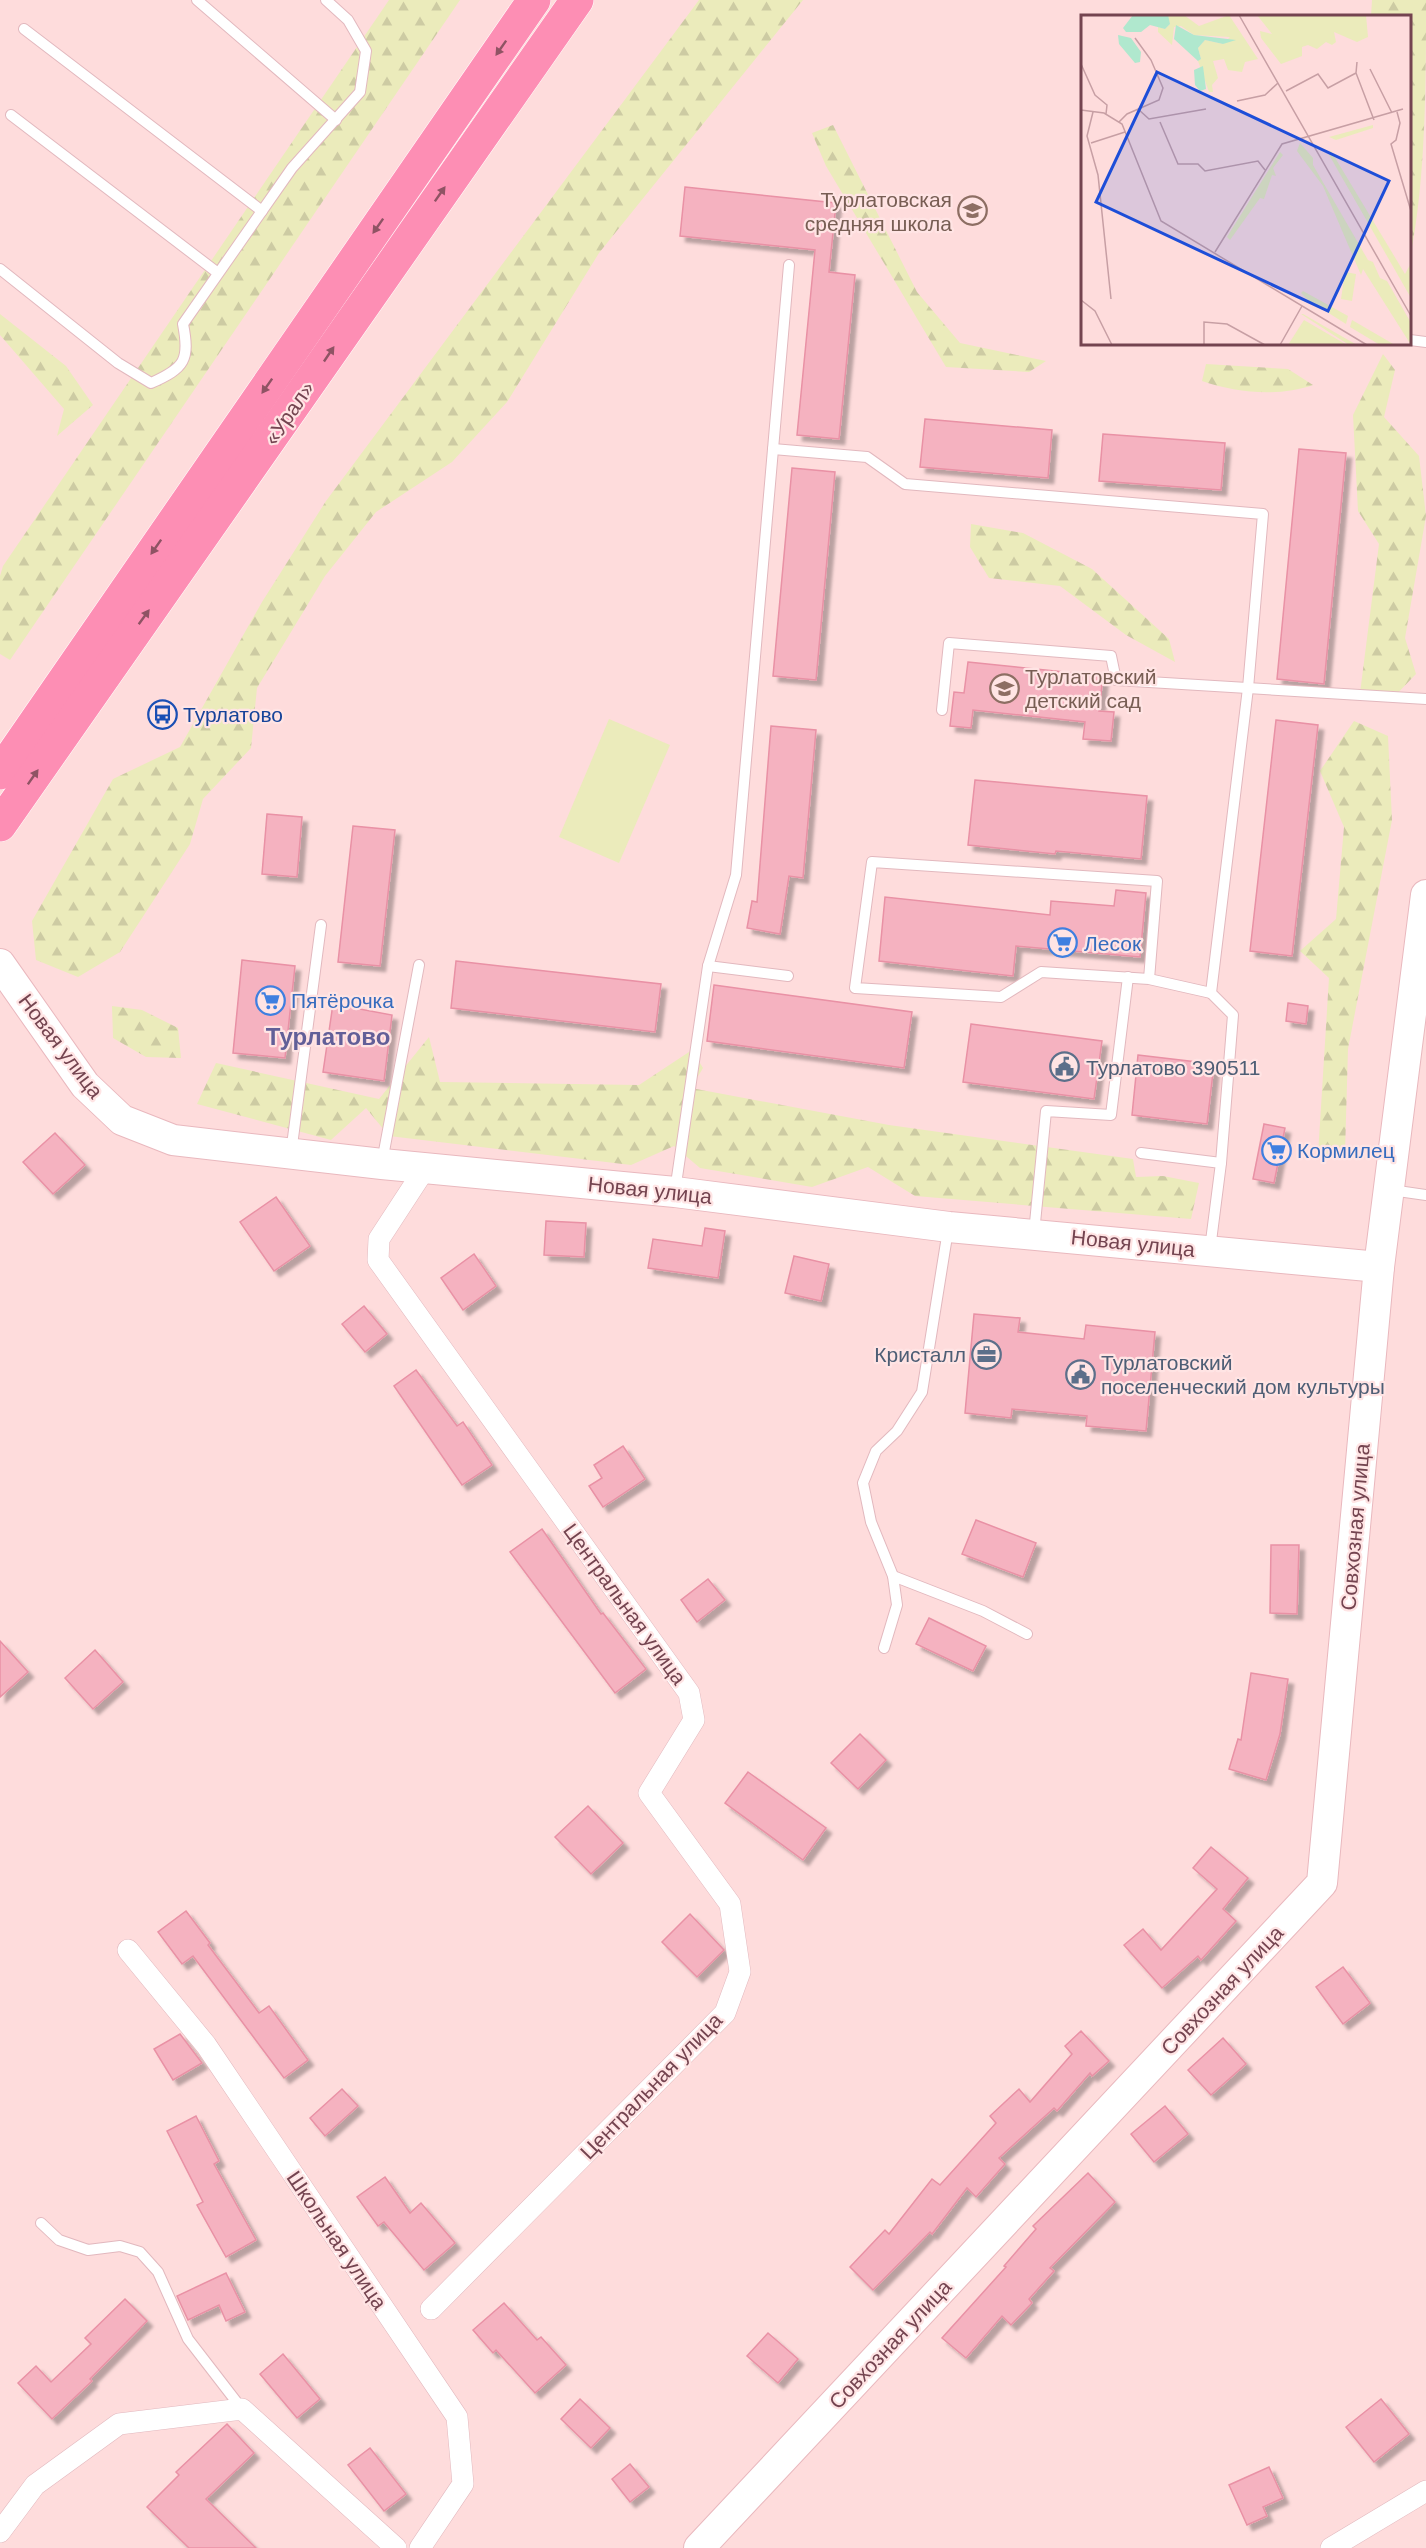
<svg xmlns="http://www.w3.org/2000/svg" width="1426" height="2548" font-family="Helvetica,sans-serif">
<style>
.forest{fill:url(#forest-firs)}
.green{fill:#ebebbb}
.building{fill:#f5b2c0;stroke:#e991a5;stroke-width:1.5;filter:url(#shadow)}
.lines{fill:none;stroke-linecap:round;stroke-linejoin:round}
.lane-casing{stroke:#e2b8be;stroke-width:12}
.street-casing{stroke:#e2b8be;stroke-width:22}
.secondary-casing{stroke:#e9b8be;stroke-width:32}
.highway-casing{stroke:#fff;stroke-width:34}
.lane{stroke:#fff;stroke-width:10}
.street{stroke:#fff;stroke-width:21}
.secondary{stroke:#fff;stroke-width:30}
.highway{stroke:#fd8eb4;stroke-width:33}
.oneway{fill:#8f5364}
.labels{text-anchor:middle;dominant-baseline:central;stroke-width:4.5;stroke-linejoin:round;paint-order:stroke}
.education-label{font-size:21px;fill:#785e54;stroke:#ffe4e4;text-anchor:end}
.street-label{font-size:21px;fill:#744450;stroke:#ffe4e4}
.transit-label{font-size:21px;fill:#164399;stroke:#ffe4e4;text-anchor:start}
.shop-label{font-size:21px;fill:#366cbe;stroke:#ffe4e4;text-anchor:start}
.service-label{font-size:21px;fill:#4e5e75;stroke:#ffe4e4;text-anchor:start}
.quarter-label{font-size:24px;font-weight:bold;fill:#625f98;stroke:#ffe4e4}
.inset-road{fill:none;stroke:#c79fa4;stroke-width:1.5}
.view{fill:#1d4ed8;fill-opacity:0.15;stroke:#1d4ed8;stroke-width:3}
.inset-edge{fill:none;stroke:#744450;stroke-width:3}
</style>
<defs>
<pattern id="forest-firs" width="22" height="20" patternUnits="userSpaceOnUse" patternTransform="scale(1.5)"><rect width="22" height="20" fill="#ebebbb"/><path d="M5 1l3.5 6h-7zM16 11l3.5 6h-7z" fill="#cdcba3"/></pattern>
<filter id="shadow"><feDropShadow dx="5.5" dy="5.5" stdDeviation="1.5" flood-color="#0004"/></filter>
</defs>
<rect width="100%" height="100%" fill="#fedcdc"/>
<!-- forest -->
<g class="forest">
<path d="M389 0H460L10 660 0 654V576L3 566Z"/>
<path d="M699 0H803L599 253 507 402 452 462 376 512 325 576 257 688 251 748 203 799 190 844 120 952 78 977 36 960 32 921 113 779 180 747 262 602 326 501Z"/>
<path d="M1372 0H1426C1426 83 1426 179 1410 258V16H1371Z"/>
<path d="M833 125 917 292 960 343 1046 361 1029 372 946 367 826 166 812 133Z"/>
<path d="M0 314 66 366 93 405 57 436 64 409 0 335Z"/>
<path d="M1383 354 1395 370 1384 417 1419 456 1426 516 1405 638 1416 674 1392 699 1360 693 1379 544 1358 511 1353 415Z"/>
<path d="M1206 364 1288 369 1313 385C1279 397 1236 393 1202 381Z"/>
<path d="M971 524 1023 533 1092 569 1169 639 1175 662 1126 635 1060 586 989 578 970 547Z"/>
<path d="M1354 721 1388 736 1392 820 1348 1049 1345 1153 1318 1155 1329 978 1300 951 1336 919 1344 827 1320 771Z"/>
<path d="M112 1006 142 1010 178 1028 181 1058 146 1057 113 1038Z"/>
<path d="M429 1037 440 1082 639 1085 692 1050 703 1068 691 1088 889 1125 1133 1159 1136 1177 1163 1176 1199 1183 1191 1219 915 1196 868 1167 812 1187 700 1168 674 1146 631 1165 389 1136 366 1108 331 1140 197 1104 216 1063 379 1099Z"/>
</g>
<!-- green -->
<path class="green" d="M609 719 670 745 619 863 559 837Z"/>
<!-- building -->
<g class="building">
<path d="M685 187 836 203 829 272 855 275 839 439 797 435 815 250 680 236Z"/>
<path d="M925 419 1052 430 1048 478 920 467Z"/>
<path d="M1103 434 1225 443 1221 490 1099 481Z"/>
<path d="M1299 449 1346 453 1324 684 1277 679Z"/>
<path d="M792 468 835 472 816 680 773 676Z"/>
<path d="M968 662 1103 676 1099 711 1114 712 1111 741 1083 739 1085 722 973 710 971 728 950 726 954 692 964 693Z"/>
<path d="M1276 720 1318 725 1292 956 1250 951Z"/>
<path d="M771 726 816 730 803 878 789 876 780 934 747 928 752 901 757 902Z"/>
<path d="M975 780 1147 796 1141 859 1056 851 1055 854 968 845Z"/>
<path d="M267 814 302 817 297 877 262 874Z"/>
<path d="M353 826 395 830 380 966 338 962Z"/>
<path d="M1116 890 1146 893 1140 957 1016 946 1013 976 879 961 885 897 1050 915 1051 901 1114 906Z"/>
<path d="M242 960 295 966 285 1058 233 1053Z"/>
<path d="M456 961 661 984 655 1032 451 1008Z"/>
<path d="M714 985 912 1012 904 1068 707 1041Z"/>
<path d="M1288 1003 1308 1006 1306 1024 1286 1021Z"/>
<path d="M333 1004 392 1015 384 1081 323 1072Z"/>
<path d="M971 1024 1102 1041 1094 1099 963 1082Z"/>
<path d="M1138 1055 1214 1064 1207 1124 1132 1115Z"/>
<path d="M1264 1124 1285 1128 1274 1183 1253 1179Z"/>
<path d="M55 1133 85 1165 53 1194 23 1162Z"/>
<path d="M276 1197 310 1246 274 1271 240 1222Z"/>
<path d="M546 1221 586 1223 584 1257 544 1255Z"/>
<path d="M705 1228 725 1231 718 1278 648 1268 653 1239 702 1246Z"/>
<path d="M474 1254 496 1286 463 1310 441 1278Z"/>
<path d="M794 1256 829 1264 821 1301 785 1293Z"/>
<path d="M364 1306 387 1334 365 1352 342 1324Z"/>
<path d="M974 1314 1020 1318 1018 1332 1084 1339 1086 1325 1155 1332 1146 1431 1086 1426 1087 1416 1012 1409 1011 1418 965 1413Z"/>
<path d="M416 1370 457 1426 463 1422 492 1465 462 1485 394 1386Z"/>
<path d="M623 1446 645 1479 603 1507 589 1486 602 1478 594 1465Z"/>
<path d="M976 1520 1036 1543 1023 1577 962 1554Z"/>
<path d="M542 1529 601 1614 603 1613 646 1669 615 1693 510 1552Z"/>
<path d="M1271 1545H1299L1297 1614 1270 1613Z"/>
<path d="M708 1579 725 1600 697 1622 681 1600Z"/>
<path d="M929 1618 986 1646 973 1671 916 1644Z"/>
<path d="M0 1641 28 1672 0 1697Z"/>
<path d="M95 1650 123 1682 93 1709 65 1678Z"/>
<path d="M1251 1673 1288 1679 1280 1734 1266 1780 1229 1769 1238 1739 1241 1740Z"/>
<path d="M860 1734 886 1760 858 1789 831 1763Z"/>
<path d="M748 1772 826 1828 803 1860 725 1803Z"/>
<path d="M588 1806 623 1843 591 1874 555 1837Z"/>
<path d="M1211 1847 1248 1878 1223 1909 1236 1921 1201 1960 1198 1956 1162 1988 1124 1945 1143 1929 1161 1950 1217 1889 1193 1868Z"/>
<path d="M186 1911 210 1943 208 1945 259 2013 269 2006 308 2060 284 2078 193 1956 182 1964 158 1932Z"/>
<path d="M690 1914 724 1950 697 1977 662 1942Z"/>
<path d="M1343 1967 1370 2003 1343 2024 1316 1987Z"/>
<path d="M1081 2031 1109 2061 1092 2076 1090 2073 1057 2111 1054 2108 999 2158 1005 2164 976 2197 967 2188 932 2234 930 2232 873 2290 850 2267 885 2230 889 2234 932 2179 940 2185 996 2123 990 2116 1019 2089 1030 2102 1072 2054 1065 2046Z"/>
<path d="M180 2034 202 2063 173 2080 154 2049Z"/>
<path d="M1223 2038 1246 2064 1211 2095 1188 2070Z"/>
<path d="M342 2089 358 2106 325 2136 310 2118Z"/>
<path d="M1165 2106 1188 2134 1154 2162 1131 2134Z"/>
<path d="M196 2116 219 2161 214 2164 256 2240 226 2257 197 2205 203 2202 167 2131Z"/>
<path d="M1088 2173 1115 2202 1050 2268 1054 2271 1029 2299 1032 2303 1011 2325 1002 2316 966 2358 942 2338 1006 2267 1004 2266 1036 2229 1033 2226Z"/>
<path d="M385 2177 410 2213 421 2203 455 2243 424 2270 384 2222 378 2226 357 2197Z"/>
<path d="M226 2273 245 2312 226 2321 219 2305 188 2320 177 2296Z"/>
<path d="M125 2299 147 2321 90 2379 92 2381 52 2419 18 2383 36 2366 51 2382 91 2344 85 2338Z"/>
<path d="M504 2303 537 2340 541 2337 566 2365 535 2393 496 2350 493 2353 473 2330Z"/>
<path d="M768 2333 798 2359 778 2383 747 2356Z"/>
<path d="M283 2354 320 2399 297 2418 260 2374Z"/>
<path d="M580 2399 610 2428 591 2448 561 2419Z"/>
<path d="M1381 2399 1409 2434 1374 2462 1346 2427Z"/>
<path d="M227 2424 254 2453 206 2499 256 2548H189L147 2507 179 2475 176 2472Z"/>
<path d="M370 2448 406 2494 384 2511 348 2465Z"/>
<path d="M630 2464 649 2487 630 2502 612 2479Z"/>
<path d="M1269 2467 1283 2498 1263 2507 1267 2516 1247 2525 1229 2485Z"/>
</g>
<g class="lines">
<defs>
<g id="lane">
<path d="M197 0 336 120"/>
<path d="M24 29 262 211"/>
<path d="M11 115 218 273"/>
<path d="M0 269 118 363 151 383C185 368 190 360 183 324L292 168 360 92 366 51 348 20 326 0"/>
<path d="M1410 340 1426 342"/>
<path d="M773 449 867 457 905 484 1263 514 1248 688 1211 993 1233 1015 1221 1163 1210 1249"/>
<path d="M942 710 949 643 1111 656 1116 680 1426 699"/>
<path d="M708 966 788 976"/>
<path d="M1149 979 1157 881 872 862 855 988 1001 997 1041 972 1149 979 1211 993"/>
<path d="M291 1153 321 925"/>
<path d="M1141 1153 1221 1163"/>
<path d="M382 1162 419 965"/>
<path d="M1391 1190 1426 1195"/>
<path d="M675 1191 708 966 736 875 789 265"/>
<path d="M1034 1233 1046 1111 1111 1115 1128 977"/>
<path d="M893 1576 983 1611 1027 1634"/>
<path d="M884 1648 897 1605 893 1576 871 1522 863 1483 876 1451 897 1431 922 1392 948 1230"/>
<path d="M41 2223 59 2240 88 2250 120 2246 140 2252 158 2272 188 2339 242 2409"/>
</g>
<g id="street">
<path d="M426 1167 379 1239 378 1260 689 1693 694 1720 649 1793 730 1904 740 1972 725 2013 431 2309"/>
<path d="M128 1950 206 2045 457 2417 463 2484 420 2548"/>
<path d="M0 2532 35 2485 119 2424 242 2409 396 2548"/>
<path d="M1331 2548 1426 2491"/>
</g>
<g id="secondary">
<path d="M0 964 85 1085 122 1120 173 1140 382 1164 675 1192 949 1227 1379 1267"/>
<path d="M699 2548 1322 1883 1379 1267 1426 895"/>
</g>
<g id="highway">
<path d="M0 773 534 0"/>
<path d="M0 825 577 0"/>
</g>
</defs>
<!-- lane casing -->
<use href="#lane" class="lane-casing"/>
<!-- street casing -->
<use href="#street" class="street-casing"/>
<!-- secondary casing -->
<use href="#secondary" class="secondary-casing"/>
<!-- highway casing -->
<use href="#highway" class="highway-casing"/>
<!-- lane -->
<use href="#lane" class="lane"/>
<!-- street -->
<use href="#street" class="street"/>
<!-- secondary -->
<use href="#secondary" class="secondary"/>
<!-- highway -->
<use href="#highway" class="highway"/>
</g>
<!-- one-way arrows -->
<defs><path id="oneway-solid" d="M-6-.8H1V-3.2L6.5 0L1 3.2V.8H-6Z" transform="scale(1.5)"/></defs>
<g class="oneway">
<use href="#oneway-solid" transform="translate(501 48) rotate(125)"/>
<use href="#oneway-solid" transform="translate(440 194) rotate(-55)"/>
<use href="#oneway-solid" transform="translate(378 226) rotate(125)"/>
<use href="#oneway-solid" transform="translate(329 354) rotate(-56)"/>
<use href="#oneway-solid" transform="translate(267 386) rotate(125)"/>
<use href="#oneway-solid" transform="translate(156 547) rotate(125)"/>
<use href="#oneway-solid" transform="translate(144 617) rotate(-54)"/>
<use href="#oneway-solid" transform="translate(33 777) rotate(-55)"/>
</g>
<!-- icons -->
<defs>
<symbol id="school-ring" viewBox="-11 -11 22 22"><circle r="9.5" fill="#ffe4e4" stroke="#8d6e63" stroke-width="1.5"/><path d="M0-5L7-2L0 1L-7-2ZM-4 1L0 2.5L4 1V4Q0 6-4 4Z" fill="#8d6e63"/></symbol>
<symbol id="bus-ring" viewBox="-11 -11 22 22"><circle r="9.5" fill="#ffe4e4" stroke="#1a4fb4" stroke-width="1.5"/><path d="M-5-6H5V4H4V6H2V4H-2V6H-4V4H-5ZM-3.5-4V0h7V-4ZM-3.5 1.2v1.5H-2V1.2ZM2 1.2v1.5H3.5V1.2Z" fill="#1a4fb4"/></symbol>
<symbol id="supermarket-ring" viewBox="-11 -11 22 22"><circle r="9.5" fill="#ffe4e4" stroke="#3f7fe0" stroke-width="1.5"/><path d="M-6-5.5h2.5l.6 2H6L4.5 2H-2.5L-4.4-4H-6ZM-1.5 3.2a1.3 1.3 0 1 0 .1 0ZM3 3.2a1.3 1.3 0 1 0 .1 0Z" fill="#3f7fe0"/></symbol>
<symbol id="civic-ring" viewBox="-11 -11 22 22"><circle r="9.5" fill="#ffe4e4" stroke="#5c6f8a" stroke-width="1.5"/><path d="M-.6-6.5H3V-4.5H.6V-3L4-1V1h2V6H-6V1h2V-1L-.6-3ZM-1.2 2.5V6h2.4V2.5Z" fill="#5c6f8a"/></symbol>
<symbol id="office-ring" viewBox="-11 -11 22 22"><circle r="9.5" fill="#ffe4e4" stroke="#5c6f8a" stroke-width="1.5"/><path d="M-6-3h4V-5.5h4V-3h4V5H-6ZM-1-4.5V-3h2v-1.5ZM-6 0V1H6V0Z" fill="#5c6f8a"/></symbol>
</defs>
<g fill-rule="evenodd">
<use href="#school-ring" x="956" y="194" width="33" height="33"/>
<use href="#school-ring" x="988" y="672" width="33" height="33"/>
<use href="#bus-ring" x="146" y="698" width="33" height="33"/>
<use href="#supermarket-ring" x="1046" y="926" width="33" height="33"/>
<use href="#supermarket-ring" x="254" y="984" width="33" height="33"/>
<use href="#civic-ring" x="1048" y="1050" width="33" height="33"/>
<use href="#supermarket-ring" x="1260" y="1134" width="33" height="33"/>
<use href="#office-ring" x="970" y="1338" width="33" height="33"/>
<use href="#civic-ring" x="1064" y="1358" width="33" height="33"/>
</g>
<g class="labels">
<!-- education labels -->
<g class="education-label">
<text x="952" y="199">Турлатовская<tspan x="952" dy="24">средняя школа</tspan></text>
<text x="1025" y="676" text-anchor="start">Турлатовский<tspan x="1025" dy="24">детский сад</tspan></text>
</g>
<!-- street labels -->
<g class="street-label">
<text transform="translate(289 413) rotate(-56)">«Урал»</text>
<text transform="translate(61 1046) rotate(53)">Новая улица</text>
<text transform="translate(650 1190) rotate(6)">Новая улица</text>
<text transform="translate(1133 1243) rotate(6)">Новая улица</text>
<text transform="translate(1355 1527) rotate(-85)">Совхозная улица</text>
<text transform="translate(625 1604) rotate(54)">Центральная улица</text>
<text transform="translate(1222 1990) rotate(-47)">Совхозная улица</text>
<text transform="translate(651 2086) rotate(-46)">Центральная улица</text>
<text transform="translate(337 2240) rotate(56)">Школьная улица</text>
<text transform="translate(890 2344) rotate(-47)">Совхозная улица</text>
</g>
<!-- transit labels -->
<g class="transit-label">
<text x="183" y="714">Турлатово</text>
</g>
<!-- shop labels -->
<g class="shop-label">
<text x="1084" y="943">Лесок</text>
<text x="291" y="1000">Пятёрочка</text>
<text x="1297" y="1150">Кормилец</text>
</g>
<!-- service labels -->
<g class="service-label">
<text x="1086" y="1067">Турлатово 390511</text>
<text x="966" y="1354" text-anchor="end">Кристалл</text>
<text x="1101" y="1362">Турлатовский<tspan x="1101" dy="24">поселенческий дом культуры</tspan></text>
</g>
<!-- quarter labels -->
<g class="quarter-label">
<text x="328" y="1036">Турлатово</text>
</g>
</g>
<!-- overview -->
<g transform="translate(1081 15)">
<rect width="330" height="330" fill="#fedcdc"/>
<path d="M86 0H103L118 11 148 0 177 44 164 47 161 57 147 55 143 44 132 46 137 63 131 70 132 77H128L117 46 120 44 117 33 124 25 142 29 149 22 113 20 100 11 93 12 91 30 77 17V12L84 14 89 9ZM176 0H285L287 22 276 27 253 17 255 27 251 30 245 27 236 34 227 30 221 32V41L200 49 180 23 179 16 191 19ZM292 110V113L255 125 248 122ZM219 128 232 143V150L287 245 292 247 299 263 306 266 330 308V330L282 254 280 260 242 171 216 136ZM250 136 324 259 330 248V283L247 138ZM199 137 202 140 192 153 195 161 191 160 183 184 179 183 149 225 146 222ZM222 276 267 301 265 309 227 285 220 278ZM220 299H222L276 330H268ZM271 305 314 330H299L269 312Z" fill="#ebebbb"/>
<path d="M264 257 275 259 271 286 260 284ZM223 305 266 330H207Z" fill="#ebebbb"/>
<path d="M52 0H87L89 9 84 14 69 10 60 17H45L42 13ZM95 10 113 20 155 25 142 29 124 25 117 33 120 44 117 46 93 24ZM37 20 50 23 60 37 59 47 54 48 38 29ZM122 51 125 74 119 76 114 70 113 55Z" fill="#b0e8ce"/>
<path class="inset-road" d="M158 0 330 301M276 47 275 58 293 105M0 49 14 80 26 90 25 99M289 54 311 98M205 76 237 59 247 73 275 58M156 86 184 80 197 68M57 94 68 104 125 94M0 95 23 98 41 109 80 206 286 330M12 97 6 121 17 160 30 284M316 97 319 108 315 125 310 129 330 196M38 107 46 99 78 85 82 73 70 45 54 23M79 107 97 149H117L124 156 177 146 184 155M10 128 44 117M134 237 201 129 322 94M0 285 14 296 31 330M123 330V307L146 309 184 330M199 330 221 291"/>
<path class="view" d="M76 57 308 166 247 296 15 187Z"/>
<rect width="330" height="330" class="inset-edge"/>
</g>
</svg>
